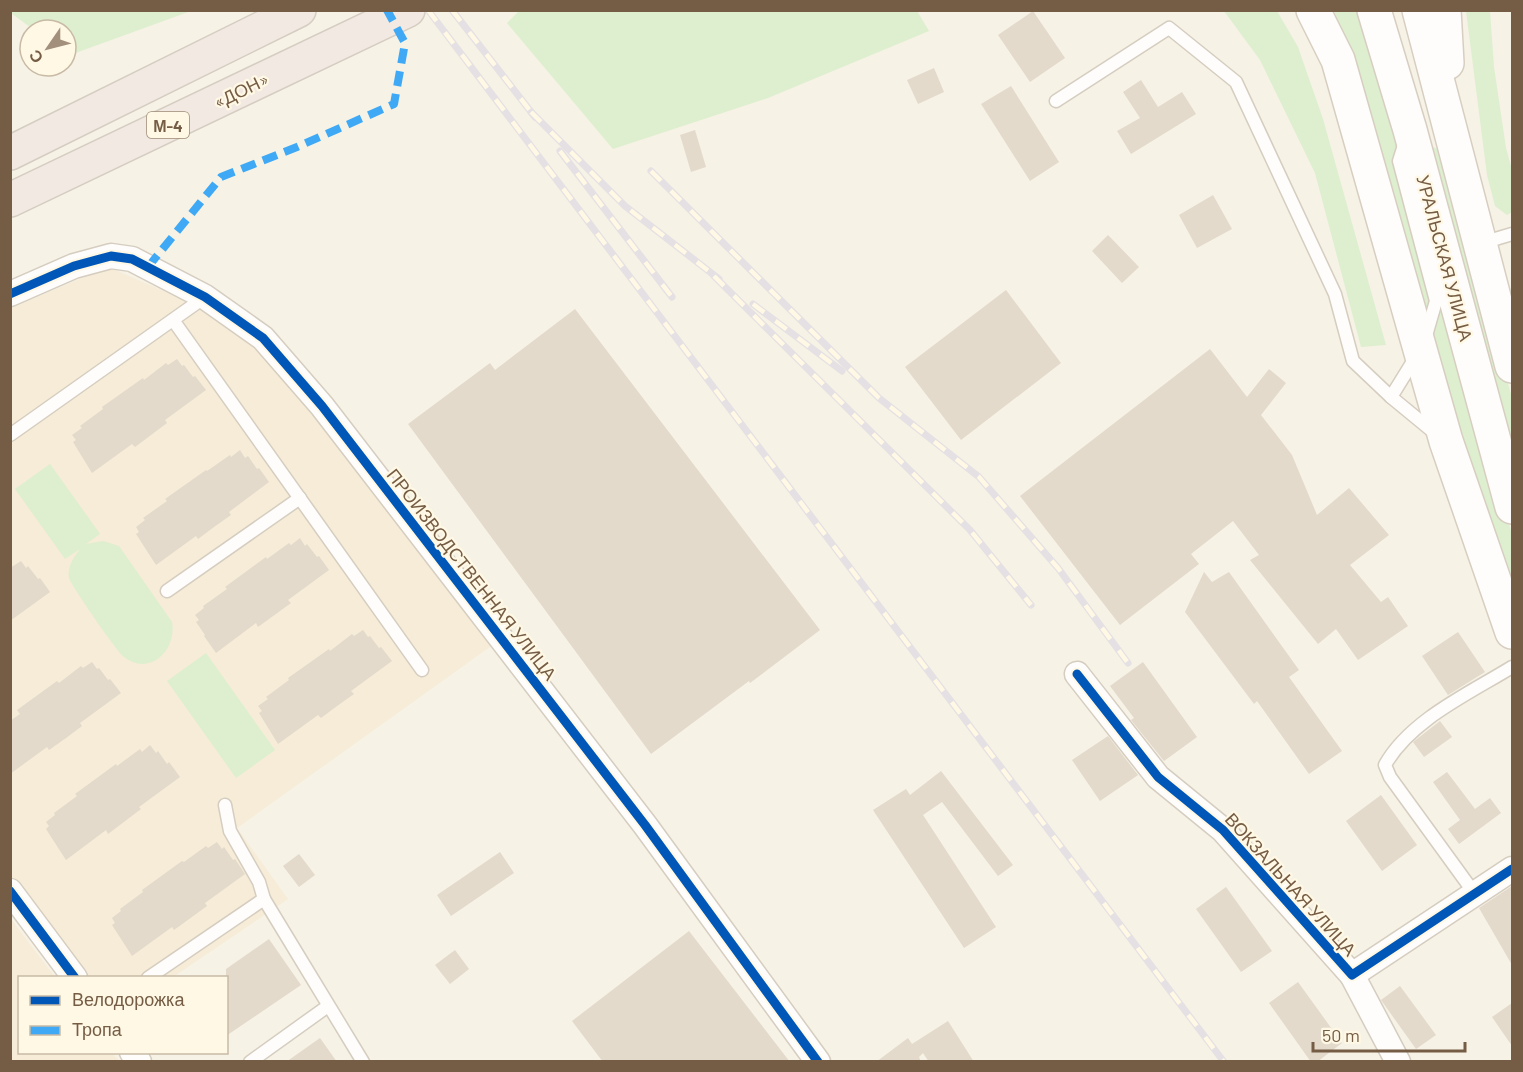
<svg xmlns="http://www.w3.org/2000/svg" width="1523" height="1072" font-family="Barlow,sans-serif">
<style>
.residential{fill:#f6ecd7}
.green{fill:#ddefce}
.building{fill:#e3dacc}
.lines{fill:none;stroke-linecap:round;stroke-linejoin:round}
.lane-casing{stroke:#d5cdc0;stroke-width:15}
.street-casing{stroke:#d5cdc0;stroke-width:27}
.secondary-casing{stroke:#d7cec1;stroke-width:36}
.highway-casing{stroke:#d5cdc2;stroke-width:36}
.lane{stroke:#fefdfb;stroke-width:12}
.street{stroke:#fefdfb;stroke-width:24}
.secondary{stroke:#fefdfb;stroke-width:33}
.highway{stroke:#f1e9e2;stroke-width:33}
.rail-casing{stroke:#e4e0e3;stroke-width:7}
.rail{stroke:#fff8e5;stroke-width:4.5;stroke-dasharray:14;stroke-linecap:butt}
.quiet{stroke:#3fa9f5;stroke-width:8;stroke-dasharray:15 8;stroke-linecap:butt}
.cycleway-casing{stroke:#fff8e5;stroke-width:13}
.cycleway{stroke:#0057b8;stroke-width:9}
.labels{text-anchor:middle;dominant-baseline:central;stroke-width:4.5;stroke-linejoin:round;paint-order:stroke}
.shield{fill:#fff8e5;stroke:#9e8b74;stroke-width:1.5}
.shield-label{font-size:16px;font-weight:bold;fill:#755c44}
.street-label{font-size:18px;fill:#755c44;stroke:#fff8e5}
</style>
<rect width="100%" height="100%" fill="#f6f2e5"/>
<!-- residential -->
<g class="residential">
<path d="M108 267 189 302 260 349 494 644 237 828 288 899 173 977H86L11 878V308Z"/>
<path d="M10 918 55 977 20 978V1052L112 1053 119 1061H11Z"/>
</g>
<!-- green -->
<g class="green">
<path d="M11 10H191V11L70 55 66 52V30H34L11 13Z"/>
<path d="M520 10 917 11 929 31 768 98 613 149 507 23Z"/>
<path d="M1224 11H1277L1298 47 1323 119 1386 345 1361 347 1315 173 1260 60Z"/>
<path d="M1324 11H1359L1388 88 1512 535V599Z"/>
<path d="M1466 11H1490L1494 67 1506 148 1512 170V212L1507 215 1495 206 1487 175Z"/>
<path d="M1420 141 1444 152 1512 398V463Z"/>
<path d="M50 464 100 534 86 544 103 541 119 546 172 622C177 650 150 677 124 657 117 652 71 585 69 578 67 567 74 557 80 549L65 559 15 489Z"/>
<path d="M206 653 275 750 236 778 167 681Z"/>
</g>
<!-- building -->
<g class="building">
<path d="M1033 11 1065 58 1030 82 998 35Z"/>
<path d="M934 68 944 92 918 104 907 80Z"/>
<path d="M1141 80 1158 107 1182 92 1196 114 1131 154 1117 131 1140 118 1123 92Z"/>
<path d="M1011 86 1059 162 1030 181 981 104Z"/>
<path d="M695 130 706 167 691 172 680 135Z"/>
<path d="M1213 195 1232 229 1197 248 1179 215Z"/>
<path d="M1108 235 1139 267 1122 283 1092 251Z"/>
<path d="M1006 290 1061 363 961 440 905 367Z"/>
<path d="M575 309 820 630 750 683 749 681 651 754 408 424 490 363 495 370Z"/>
<path d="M1210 349 1247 397 1269 369 1286 383 1261 415 1292 455 1317 515 1349 488 1389 535 1350 565 1381 602 1388 597 1408 626 1358 660 1336 629 1318 644 1250 560 1259 555 1233 521 1191 554 1199 564 1120 625 1020 496Z"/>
<path d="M177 359 182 366 184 365 193 377 195 376 206 390 165 420 167 423 135 447 132 444 92 473 73 442 76 440 72 435 82 428 80 426 103 409 102 407 143 378 144 380 166 363 168 365Z"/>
<path d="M240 450 245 458 248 456 257 469 259 468 269 482 229 512 231 515 214 527 198 539 196 536 156 565 136 534 139 532 136 527 145 520 143 518 167 501 165 499 206 470 207 471 230 455 231 457Z"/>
<path d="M300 538 305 546 307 544 317 557 319 556 329 570 288 600 291 603 258 627 256 623 216 653 204 636 205 635 196 622 199 620 195 615 204 608 203 606 227 589 225 587 266 557 267 559 289 543 291 545Z"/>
<path d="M21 561 26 568 28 566 38 579 40 578 50 592 10 621V568Z"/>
<path d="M1204 572 1212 582 1229 572 1299 670 1289 677 1342 751 1309 774 1257 701 1254 704 1185 612Z"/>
<path d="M363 630 368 637 370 636 379 648 381 647 392 661 351 691 354 694 337 706 321 718 318 715 278 744 259 713 262 711 258 706 268 699 266 697 289 680 288 678 329 649 330 651 352 634 354 636Z"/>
<path d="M1458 632 1485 672 1448 695 1422 656Z"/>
<path d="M92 662 97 669 99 668 108 680 110 679 121 693 80 723 82 726 66 738 49 750 47 747 10 774V721L20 714 17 710 57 681 59 683 81 666 83 668Z"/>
<path d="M1143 662 1197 737 1164 761 1131 720 1134 718 1110 686Z"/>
<path d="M1440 721 1452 737 1424 757 1413 742Z"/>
<path d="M1108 736 1138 775 1100 801 1072 760Z"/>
<path d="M150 745 156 753 158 751 167 764 169 762 180 777 139 807 141 809 108 834 106 830 66 860 46 829 49 826 46 822 55 815 54 813 77 796 75 794 116 764 117 766 140 749 142 752Z"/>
<path d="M941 771 1013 865 998 876 942 802 923 815 996 927 964 948 873 810 906 789 910 795Z"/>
<path d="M1447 772 1475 809 1490 798 1501 813 1459 844 1448 829 1460 820 1433 782Z"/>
<path d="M1381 795 1417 845 1382 871 1346 821Z"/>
<path d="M217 842 222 849 224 847 233 860 235 859 245 874 205 903 207 906 174 930 172 927 132 956 112 925 115 923 112 918 121 911 120 909 143 892 142 890 182 861 184 862 206 846 208 848Z"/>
<path d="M500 852 514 873 451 916 437 895Z"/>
<path d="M299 854 315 875 299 887 283 866Z"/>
<path d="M1512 886V965L1479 908Z"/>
<path d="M1226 887 1272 951 1241 972 1196 909Z"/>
<path d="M689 931 790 1062H603L572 1021Z"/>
<path d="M269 939 301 985 226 1036V969Z"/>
<path d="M455 950 469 969 450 984 435 965Z"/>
<path d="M1298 982 1342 1043 1317 1062H1311L1269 1003Z"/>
<path d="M1400 986 1436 1035 1416 1049 1381 1000Z"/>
<path d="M1512 1003V1046L1492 1017Z"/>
<path d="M948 1021 974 1062H929L923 1053 919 1057 921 1062H876L908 1038 912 1044Z"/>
<path d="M320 1038 337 1062H286Z"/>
</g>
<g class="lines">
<defs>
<g id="lane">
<path d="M1056 101 1169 28 1236 82 1335 294 1353 361 1391 397 1417 355"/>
<path d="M1405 142 1399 161 1436 301 1425 339"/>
<path d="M1482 243 1512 234"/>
<path d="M173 320 422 670"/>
<path d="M1391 397 1436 434"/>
<path d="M10 435 205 297"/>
<path d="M167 591 300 498"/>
<path d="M1475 894 1390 777 1385 765C1410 720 1470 693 1512 667"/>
<path d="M264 899 363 1062"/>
<path d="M148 978 264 899 259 882 230 831 225 805"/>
<path d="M250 1062 328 1006"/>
</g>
<g id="street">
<path d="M10 294 74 266 111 256 132 259 205 297 263 338 322 406 645 825 818 1062"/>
<path d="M1077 674 1158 777 1223 830 1352 975 1512 869"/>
<path d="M10 891 75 978"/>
<path d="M1352 975 1398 1062"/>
<path d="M132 1052 139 1062"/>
</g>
<g id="secondary">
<path d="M1313 10 1338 60 1446 441 1512 632"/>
<path d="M1374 10 1410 130 1512 507"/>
<path d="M1419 10 1512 366"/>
<path d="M1444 10 1447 63"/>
</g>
<g id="highway">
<path d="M10 153 299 10"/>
<path d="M10 200 408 10"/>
</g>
</defs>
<!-- lane casing -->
<use href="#lane" class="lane-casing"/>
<!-- street casing -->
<use href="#street" class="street-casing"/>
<!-- secondary casing -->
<use href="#secondary" class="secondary-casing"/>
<!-- highway casing -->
<use href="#highway" class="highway-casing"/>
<!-- lane -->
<use href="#lane" class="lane"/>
<!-- street -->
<use href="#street" class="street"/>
<!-- secondary -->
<use href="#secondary" class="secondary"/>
<!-- highway -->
<use href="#highway" class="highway"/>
<defs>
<g id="rail">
<path d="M428 10 1224 1062"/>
<path d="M452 10 535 117"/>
<path d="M531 112 625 206 719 279"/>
<path d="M560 151 672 297"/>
<path d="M651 171 879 398 979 477 1058 568 1128 663"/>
<path d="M714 276 970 530 1031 605"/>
<path d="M753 304 842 371"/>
</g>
</defs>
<!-- rail casing -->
<use href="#rail" class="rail-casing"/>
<!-- rail -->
<use href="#rail" class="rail"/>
<!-- quiet -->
<path class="quiet" d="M148 267 221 177 297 147 394 104 405 43 387 10"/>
<defs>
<g id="cycleway">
<path d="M10 294 74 266 111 256 132 259 205 297 263 338 322 406 645 825 818 1062"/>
<path d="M1077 674 1158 777 1223 830 1352 975 1512 869"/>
<path d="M10 891 75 978"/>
</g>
</defs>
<!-- cycleway casing -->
<use href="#cycleway" class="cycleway-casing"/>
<!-- cycleway -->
<use href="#cycleway" class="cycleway"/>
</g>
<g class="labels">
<!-- shield labels -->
<rect class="shield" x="147" y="112" width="42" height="26" rx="4.5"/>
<g class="shield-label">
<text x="168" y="125">М-4</text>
</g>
<!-- street labels -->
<g class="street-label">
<text transform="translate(241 90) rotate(-26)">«ДОН»</text>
<text transform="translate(1445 258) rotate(75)">УРАЛЬСКАЯ УЛИЦА</text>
<text transform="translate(472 574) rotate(52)">ПРОИЗВОДСТВЕННАЯ УЛИЦА</text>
<text transform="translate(1291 884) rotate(48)">ВОКЗАЛЬНАЯ УЛИЦА</text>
</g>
</g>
<!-- border -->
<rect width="1523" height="1072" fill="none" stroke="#755c44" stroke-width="24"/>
<!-- legend -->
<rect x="18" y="976" width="210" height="78" fill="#fff8e5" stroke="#c8baa5" stroke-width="1.5"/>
<rect x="30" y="996" width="30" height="9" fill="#0057b8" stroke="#c8baa5" stroke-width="1.5"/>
<text x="72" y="1006" font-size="18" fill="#755c44">Велодорожка</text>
<rect x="30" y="1026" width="30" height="9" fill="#3fa9f5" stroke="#c8baa5" stroke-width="1.5"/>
<text x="72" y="1036" font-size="18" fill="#755c44">Тропа</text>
<!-- north arrow -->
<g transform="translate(48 48) rotate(235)"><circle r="28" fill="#fff8e5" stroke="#c8baa5" stroke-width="1.5"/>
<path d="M0-4.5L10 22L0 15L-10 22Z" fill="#a2907c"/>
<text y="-9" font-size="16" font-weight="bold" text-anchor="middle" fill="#755c44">С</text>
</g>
<!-- scale -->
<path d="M1313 1042v9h152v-9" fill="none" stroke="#755c44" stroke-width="3"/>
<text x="1322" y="1042" font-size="18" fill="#755c44" stroke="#fff8e5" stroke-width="4.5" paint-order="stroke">50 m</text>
</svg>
